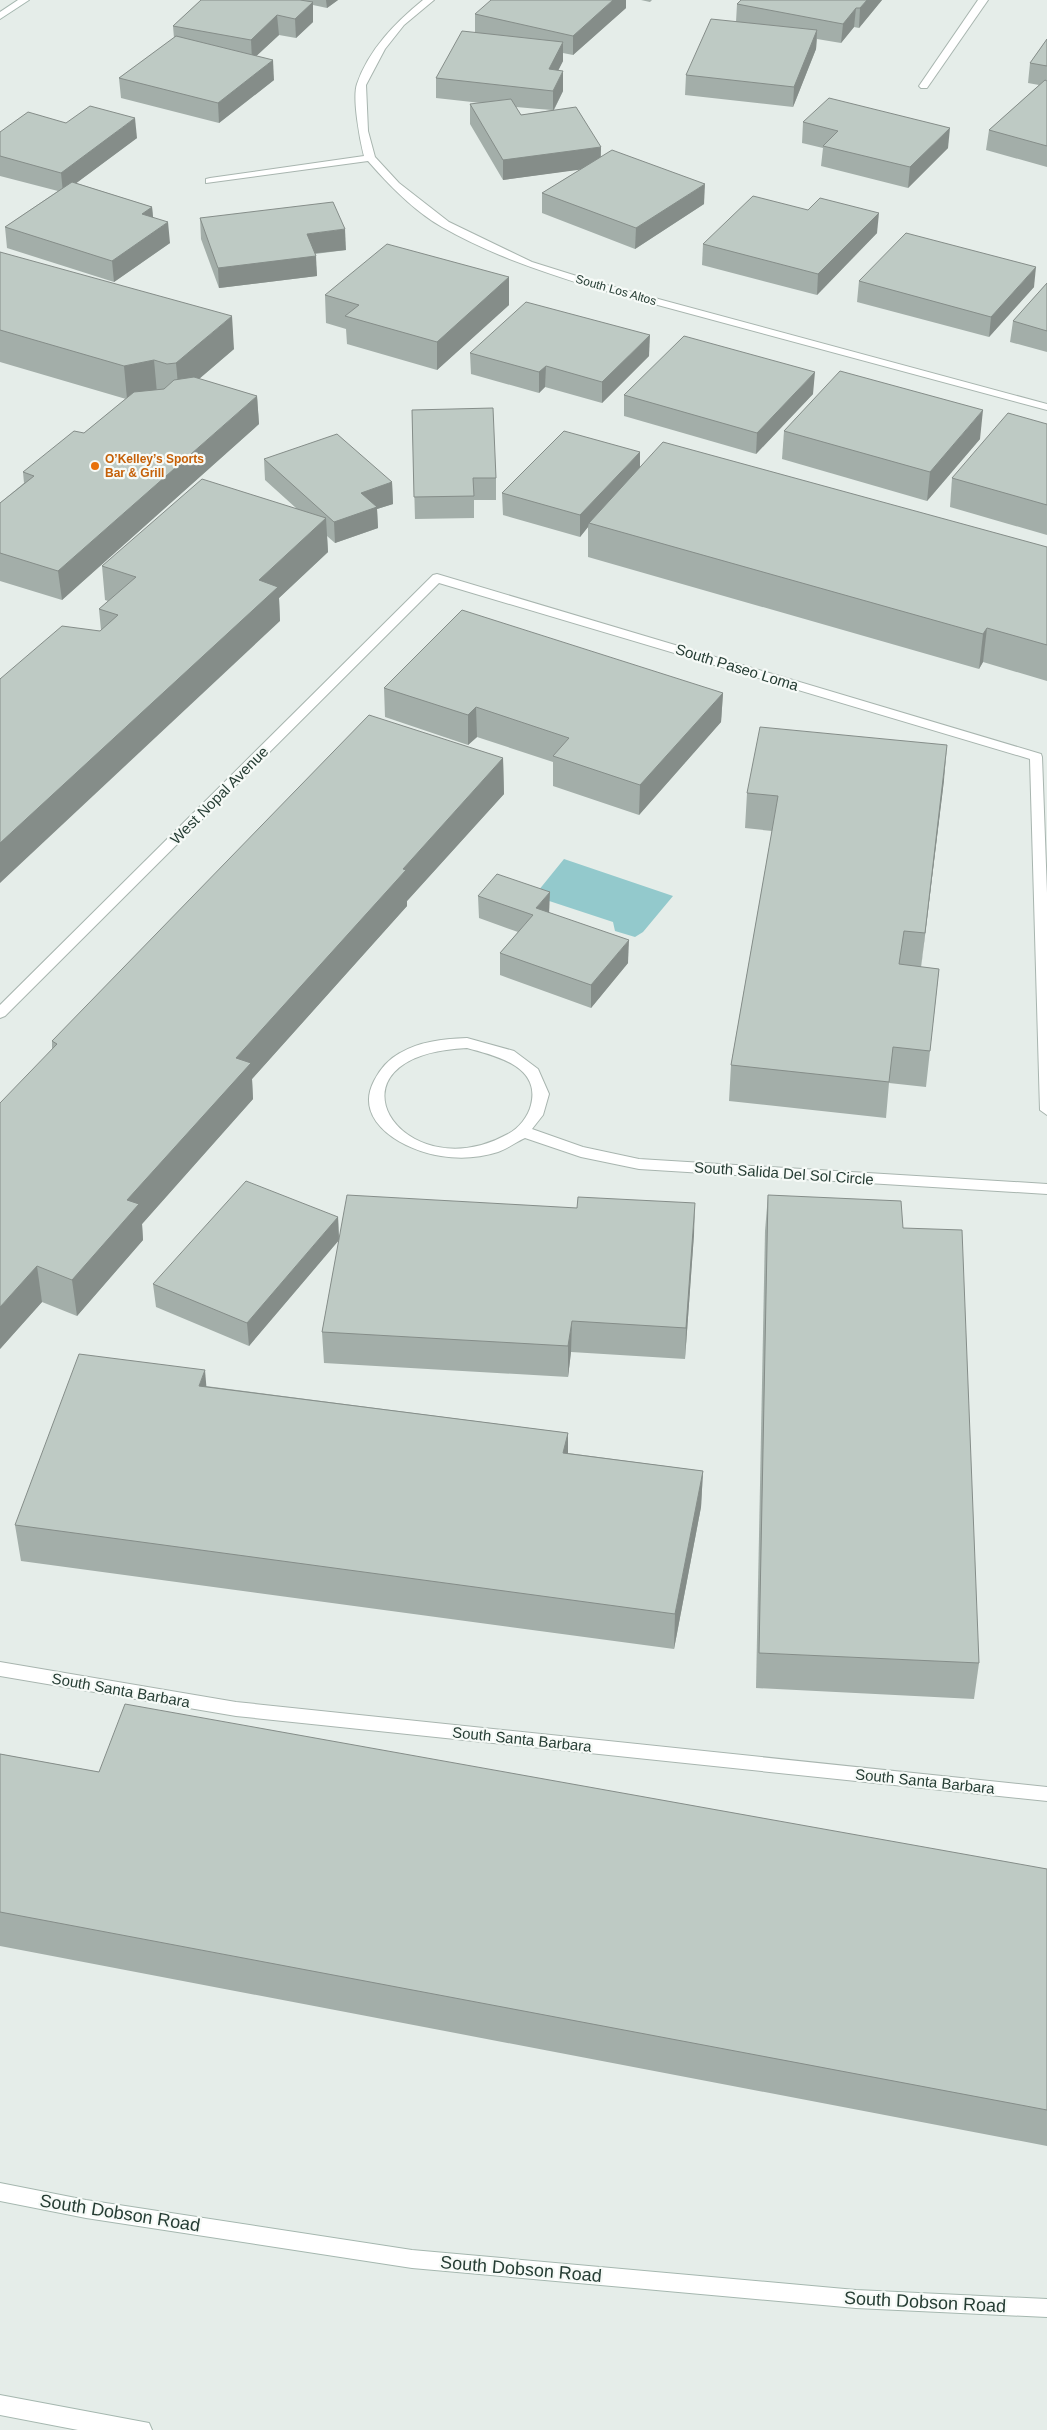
<svg xmlns="http://www.w3.org/2000/svg" width="1047" height="2430" font-family="Arial,sans-serif">
<style>
.water{fill:#93c9cc}
.lines{fill:none;stroke-linecap:round;stroke-linejoin:round}
.minor-casing{stroke:#a8b5af;stroke-width:2}
.secondary-casing{stroke:#a5b7af;stroke-width:2}
.minor{fill:#fff;fill-rule:evenodd}
.secondary{fill:#fff;fill-rule:evenodd}
.wall{fill:#a3aea9;fill-rule:evenodd}
.shaded-wall{fill:#858d89}
.building{fill:#becac4;stroke:#858d89}
.food-dot{fill:#e8710a;stroke:#f6faf7;stroke-width:2}
.labels{text-anchor:middle;dominant-baseline:central;stroke-width:4.5;stroke-linejoin:round;paint-order:stroke}
.far-street-label{font-size:12px;fill:#263d34;stroke:#f6faf7}
.far-food-label{font-size:12px;font-weight:bold;fill:#c56008;stroke:#f6faf7;text-anchor:start}
.street-label{font-size:15px;fill:#263d34;stroke:#f6faf7}
.near-street-label{font-size:18px;fill:#263d34;stroke:#f6faf7}
</style>
<rect width="100%" height="100%" fill="#e5ede9"/>
<!-- water -->
<path class="water" d="M564 859 673 896 643 932 635 937 615 931 613 922 534 896Z"/>
<g class="lines">
<defs>
<g id="minor">
<path d="M423 0H434L404 25 385 49 366 85 368 131 375 157 399 183 449 222 532 262 599 283 1047 404V410L591 287C540 271 489 254 442 227 414 211 389 185 368 161L206 183V179L210 178 364 156C360 140 352 98 357 84 369 49 396 22 423 0Z"/>
<path d="M978 0H988L927 88H921L919 86Z"/>
<path d="M437 574 1041 754 1042 757 1047 893V1115L1040 1110 1030 759 439 583 5 1016 0 1018V1005L433 575Z"/>
<path d="M467 1038 514 1051 538 1069 549 1094 543 1115 532 1129 583 1147 639 1159 1047 1184V1194L639 1169 581 1157 525 1138C516 1142 507 1149 498 1152 479 1158 460 1159 441 1156 407 1151 352 1123 374 1081 380 1069 389 1059 400 1053 420 1041 444 1039 467 1038ZM467 1048C496 1056 541 1066 531 1105 528 1117 519 1128 508 1134 401 1193 314 1055 467 1048Z"/>
<path d="M0 1662 236 1702 1047 1787V1801L236 1716 0 1676Z"/>
</g>
<g id="secondary">
<path d="M18 0H29L0 19V12Z"/>
<path d="M0 2183 86 2200 412 2250 856 2290 1047 2299V2317L856 2308 412 2268 86 2218 0 2201Z"/>
<path d="M0 2395 149 2423 152 2430H78L0 2415Z"/>
</g>
</defs>
<!-- minor casing -->
<use href="#minor" class="minor-casing"/>
<!-- secondary casing -->
<use href="#secondary" class="secondary-casing"/>
<!-- minor -->
<use href="#minor" class="minor"/>
<!-- secondary -->
<use href="#secondary" class="secondary"/>
</g>
<!-- wall -->
<g class="wall">
<path d="M201 0H338L327 8 313 5V22L296 38 279 35 256 56 274 80 219 123 121 98 119 78 174 38 173 26Z"/>
<path d="M641 0H652L650 2Z"/>
<path d="M882 0 859 28 854 27 841 43 817 39 816 49 793 107 685 95 686 75 736 22 737 4Z"/>
<path d="M626 8 573 55 563 53V61L558 70 563 91 554 110 601 147V157L704 204 635 249 542 213V193L581 169 503 180 470 124V104L481 103 436 98V78L475 32V14ZM516 107 539 109 552 110 521 115Z"/>
<path d="M1047 39V167L986 150 989 130 1039 85 1028 83 1030 63Z"/>
<path d="M803 122 948 148 908 188 821 166 823 148 802 143Z"/>
<path d="M66 123 137 138 76 183 152 207 153 218 170 243 114 282 7 248 5 227 58 191 0 176V132Z"/>
<path d="M808 210 877 233 817 295 702 265 703 244Z"/>
<path d="M200 218 346 250 315 254 317 276 219 288 201 239Z"/>
<path d="M0 252 234 349 199 379 257 396 259 424 62 600 0 581V503L24 483 23 472 84 433 126 399 0 362Z"/>
<path d="M509 277V305L437 370 347 344 346 329 326 323 325 295Z"/>
<path d="M859 281 1034 287 989 337 857 302Z"/>
<path d="M1047 283V352L1010 342 1013 321Z"/>
<path d="M470 353 649 356 602 403 545 387 539 393 471 374Z"/>
<path d="M813 394 756 454 624 416V395Z"/>
<path d="M412 410 496 478V500H474V518L415 519Z"/>
<path d="M1047 424V535L950 507 952 478Z"/>
<path d="M784 431 980 439 927 501 782 459Z"/>
<path d="M264 459 392 482 393 504 377 509 378 528 335 543 327 536 328 552 279 598 280 621 100 631 101 630 99 609 108 601 105 600 102 566 296 508 265 480Z"/>
<path d="M640 468 1047 547V681L983 662 979 669 588 557V527L580 537 503 515 502 493Z"/>
<path d="M384 688 723 693 721 722 639 815 553 786V762L477 737 468 745 385 717Z"/>
<path d="M503 758 504 794 407 901V906L252 1079 253 1099 142 1224 143 1240 77 1316 42 1302 0 1349 52 1049V1041Z"/>
<path d="M944 780 921 967 939 969 926 1087 889 1083 886 1118 729 1101 731 1065 772 831 745 828 747 793Z"/>
<path d="M478 896 549 913 628 963 591 1008 500 975V953L518 932 479 918Z"/>
<path d="M768 1195 979 1663 974 1699 756 1688 765 1231Z"/>
<path d="M338 1217 339 1239 694 1234 685 1359 571 1352 568 1377 324 1363 322 1332 339 1240 249 1346 156 1307 153 1284Z"/>
<path d="M206 1386 568 1433V1453L703 1471 701 1507 674 1649 21 1561 15 1525Z"/>
<path d="M0 1754 99 1772 1047 1869V2146L0 1946Z"/>
</g>
<!-- shaded-wall -->
<g class="shaded-wall">
<path d="M326 0H338L327 8Z"/>
<path d="M613 0H626V8L573 55V36Z"/>
<path d="M867 0H882L859 28 860 8Z"/>
<path d="M313 2V22L296 38 295 19Z"/>
<path d="M856 8 854 27 841 43 843 24Z"/>
<path d="M277 15 279 35 252 60 251 40Z"/>
<path d="M817 30 816 49 793 107 794 87Z"/>
<path d="M563 42V61L549 89V69Z"/>
<path d="M273 60 274 80 219 123 218 103Z"/>
<path d="M563 71V91L553 111V91Z"/>
<path d="M135 118 137 138 63 193 61 173Z"/>
<path d="M950 128 948 148 908 188 910 167Z"/>
<path d="M601 147 600 167 503 180V160Z"/>
<path d="M705 184 704 204 635 249 636 228Z"/>
<path d="M152 207 154 227 142 214Z"/>
<path d="M879 213 877 233 817 295 818 274Z"/>
<path d="M168 222 170 243 114 282 112 261Z"/>
<path d="M345 229 346 250 308 254 307 234Z"/>
<path d="M316 256 317 276 219 288 218 268Z"/>
<path d="M1036 267 1034 287 989 337 991 317Z"/>
<path d="M509 277V305L437 370V342Z"/>
<path d="M232 316 234 349 179 396 176 363Z"/>
<path d="M650 335 649 356 602 403V382Z"/>
<path d="M154 360 157 393 127 399 124 366Z"/>
<path d="M546 366 545 387 539 393V372Z"/>
<path d="M815 372 813 394 756 454 757 433Z"/>
<path d="M257 396 259 424 62 600 58 571Z"/>
<path d="M983 410 980 439 927 501 930 472Z"/>
<path d="M640 452V473L589 523 588 527 580 537V515Z"/>
<path d="M392 482 393 504 377 509 378 528 335 543 334 522 361 493Z"/>
<path d="M326 518 328 552 279 598 280 621 0 883V843L259 580Z"/>
<path d="M987 628 983 662 979 669 983 634Z"/>
<path d="M723 693 721 722 639 815 640 785Z"/>
<path d="M476 707 477 737 468 745V715Z"/>
<path d="M947 745 944 780 921 968 925 933Z"/>
<path d="M503 758 504 794 407 901V906L252 1079 253 1099 142 1224 143 1240 77 1316 72 1280 127 1200 236 1058 403 869Z"/>
<path d="M550 892 549 915 536 908Z"/>
<path d="M629 940 628 963 591 1008V985Z"/>
<path d="M695 1203 694 1234 685 1359 686 1328Z"/>
<path d="M338 1217 339 1240 249 1346 247 1323Z"/>
<path d="M37 1266 42 1302 0 1349V1307Z"/>
<path d="M572 1321 571 1352 568 1377V1346Z"/>
<path d="M205 1370 208 1406 199 1386Z"/>
<path d="M568 1433V1470L563 1453Z"/>
<path d="M703 1471 701 1507 674 1649 675 1614Z"/>
</g>
<!-- building -->
<g class="building">
<path d="M201 0H300L313 2 295 19 277 15 251 40 173 26Z"/>
<path d="M491 0H613L573 36 475 14Z"/>
<path d="M741 0H867L860 8H856L843 24 737 4Z"/>
<path d="M711 19 817 30 794 87 686 75Z"/>
<path d="M462 31 563 42 549 69 563 71 553 91 436 78Z"/>
<path d="M176 36 273 60 218 103 119 78Z"/>
<path d="M1047 39V66L1030 63Z"/>
<path d="M1045 80 1047 81V146L989 130Z"/>
<path d="M829 98 950 128 910 167 823 146 838 131 803 122Z"/>
<path d="M511 99 521 115 576 107 601 147 503 160 470 104Z"/>
<path d="M90 106 135 118 61 173 0 156V132L28 112 66 123Z"/>
<path d="M612 150 705 184 636 228 542 193Z"/>
<path d="M72 182 152 207 142 214 168 222 112 261 5 227Z"/>
<path d="M753 196 808 210 820 198 879 213 818 274 703 244Z"/>
<path d="M333 202 345 229 307 234 316 256 218 268 200 218Z"/>
<path d="M906 233 1036 267 991 317 859 281Z"/>
<path d="M387 244 509 277 437 342 345 316 359 305 325 295Z"/>
<path d="M0 252 232 316 176 363 167 364 154 360 124 366 0 330Z"/>
<path d="M1047 283V331L1013 321Z"/>
<path d="M526 302 650 335 602 382 546 366 539 372 470 353Z"/>
<path d="M684 336 815 372 757 433 624 395Z"/>
<path d="M840 371 983 410 930 472 784 431Z"/>
<path d="M194 377 257 396 58 571 0 553V503L34 476 23 472 74 431 84 433 134 392 164 389 174 380Z"/>
<path d="M493 408 496 478H473L474 496 414 497 412 410Z"/>
<path d="M1008 413 1047 424V505L952 478Z"/>
<path d="M564 431 640 452 580 515 502 493Z"/>
<path d="M337 434 392 482 361 493 377 507 334 522 264 459Z"/>
<path d="M663 442 1047 547V645L987 628 983 634 589 523Z"/>
<path d="M202 479 326 518 259 580 278 587 0 843V679L62 626 100 631 118 615 99 609 136 577 102 566Z"/>
<path d="M462 610 723 693 640 785 553 756 569 738 476 707 468 715 384 688Z"/>
<path d="M369 715 503 758 403 869 406 870 236 1058 251 1063 127 1200 139 1204 72 1280 37 1266 0 1307V1103L57 1044 52 1041Z"/>
<path d="M760 727 947 745 925 933 904 931 899 964 939 969 930 1051 893 1047 889 1082 731 1065 778 796 747 793Z"/>
<path d="M497 874 550 892 536 908 629 940 591 985 500 953 533 915 478 896Z"/>
<path d="M246 1181 338 1217 247 1323 153 1284Z"/>
<path d="M347 1195 577 1208 578 1197 695 1203 686 1328 572 1321 568 1346 322 1332Z"/>
<path d="M768 1195 901 1201 903 1228 962 1230 979 1663 759 1653Z"/>
<path d="M79 1354 205 1370 199 1386 568 1433 563 1453 703 1471 675 1614 15 1525Z"/>
<path d="M125 1704 1047 1869V2110L0 1912V1754L99 1772Z"/>
</g>
<!-- markers -->
<circle class="food-dot" cx="95" cy="466" r="5"/>
<g class="labels">
<!-- far-street labels -->
<g class="far-street-label">
<text transform="translate(616 290) rotate(16)">South Los Altos</text>
</g>
<!-- far-food labels -->
<g class="far-food-label">
<text x="105" y="459">O’Kelley’s Sports<tspan x="105" dy="14">Bar &amp; Grill</tspan></text>
</g>
<!-- street labels -->
<g class="street-label">
<text transform="translate(737 667) rotate(17)">South Paseo Loma</text>
<text transform="translate(219 795) rotate(-45)">West Nopal Avenue</text>
<text transform="translate(784 1173) rotate(4)">South Salida Del Sol Circle</text>
<text transform="translate(121 1690) rotate(10)">South Santa Barbara</text>
<text transform="translate(522 1739) rotate(6)">South Santa Barbara</text>
<text transform="translate(925 1781) rotate(6)">South Santa Barbara</text>
</g>
<!-- near-street labels -->
<g class="near-street-label">
<text transform="translate(120 2213) rotate(9)">South Dobson Road</text>
<text transform="translate(521 2269) rotate(5)">South Dobson Road</text>
<text transform="translate(925 2302) rotate(3)">South Dobson Road</text>
</g>
</g>
</svg>
